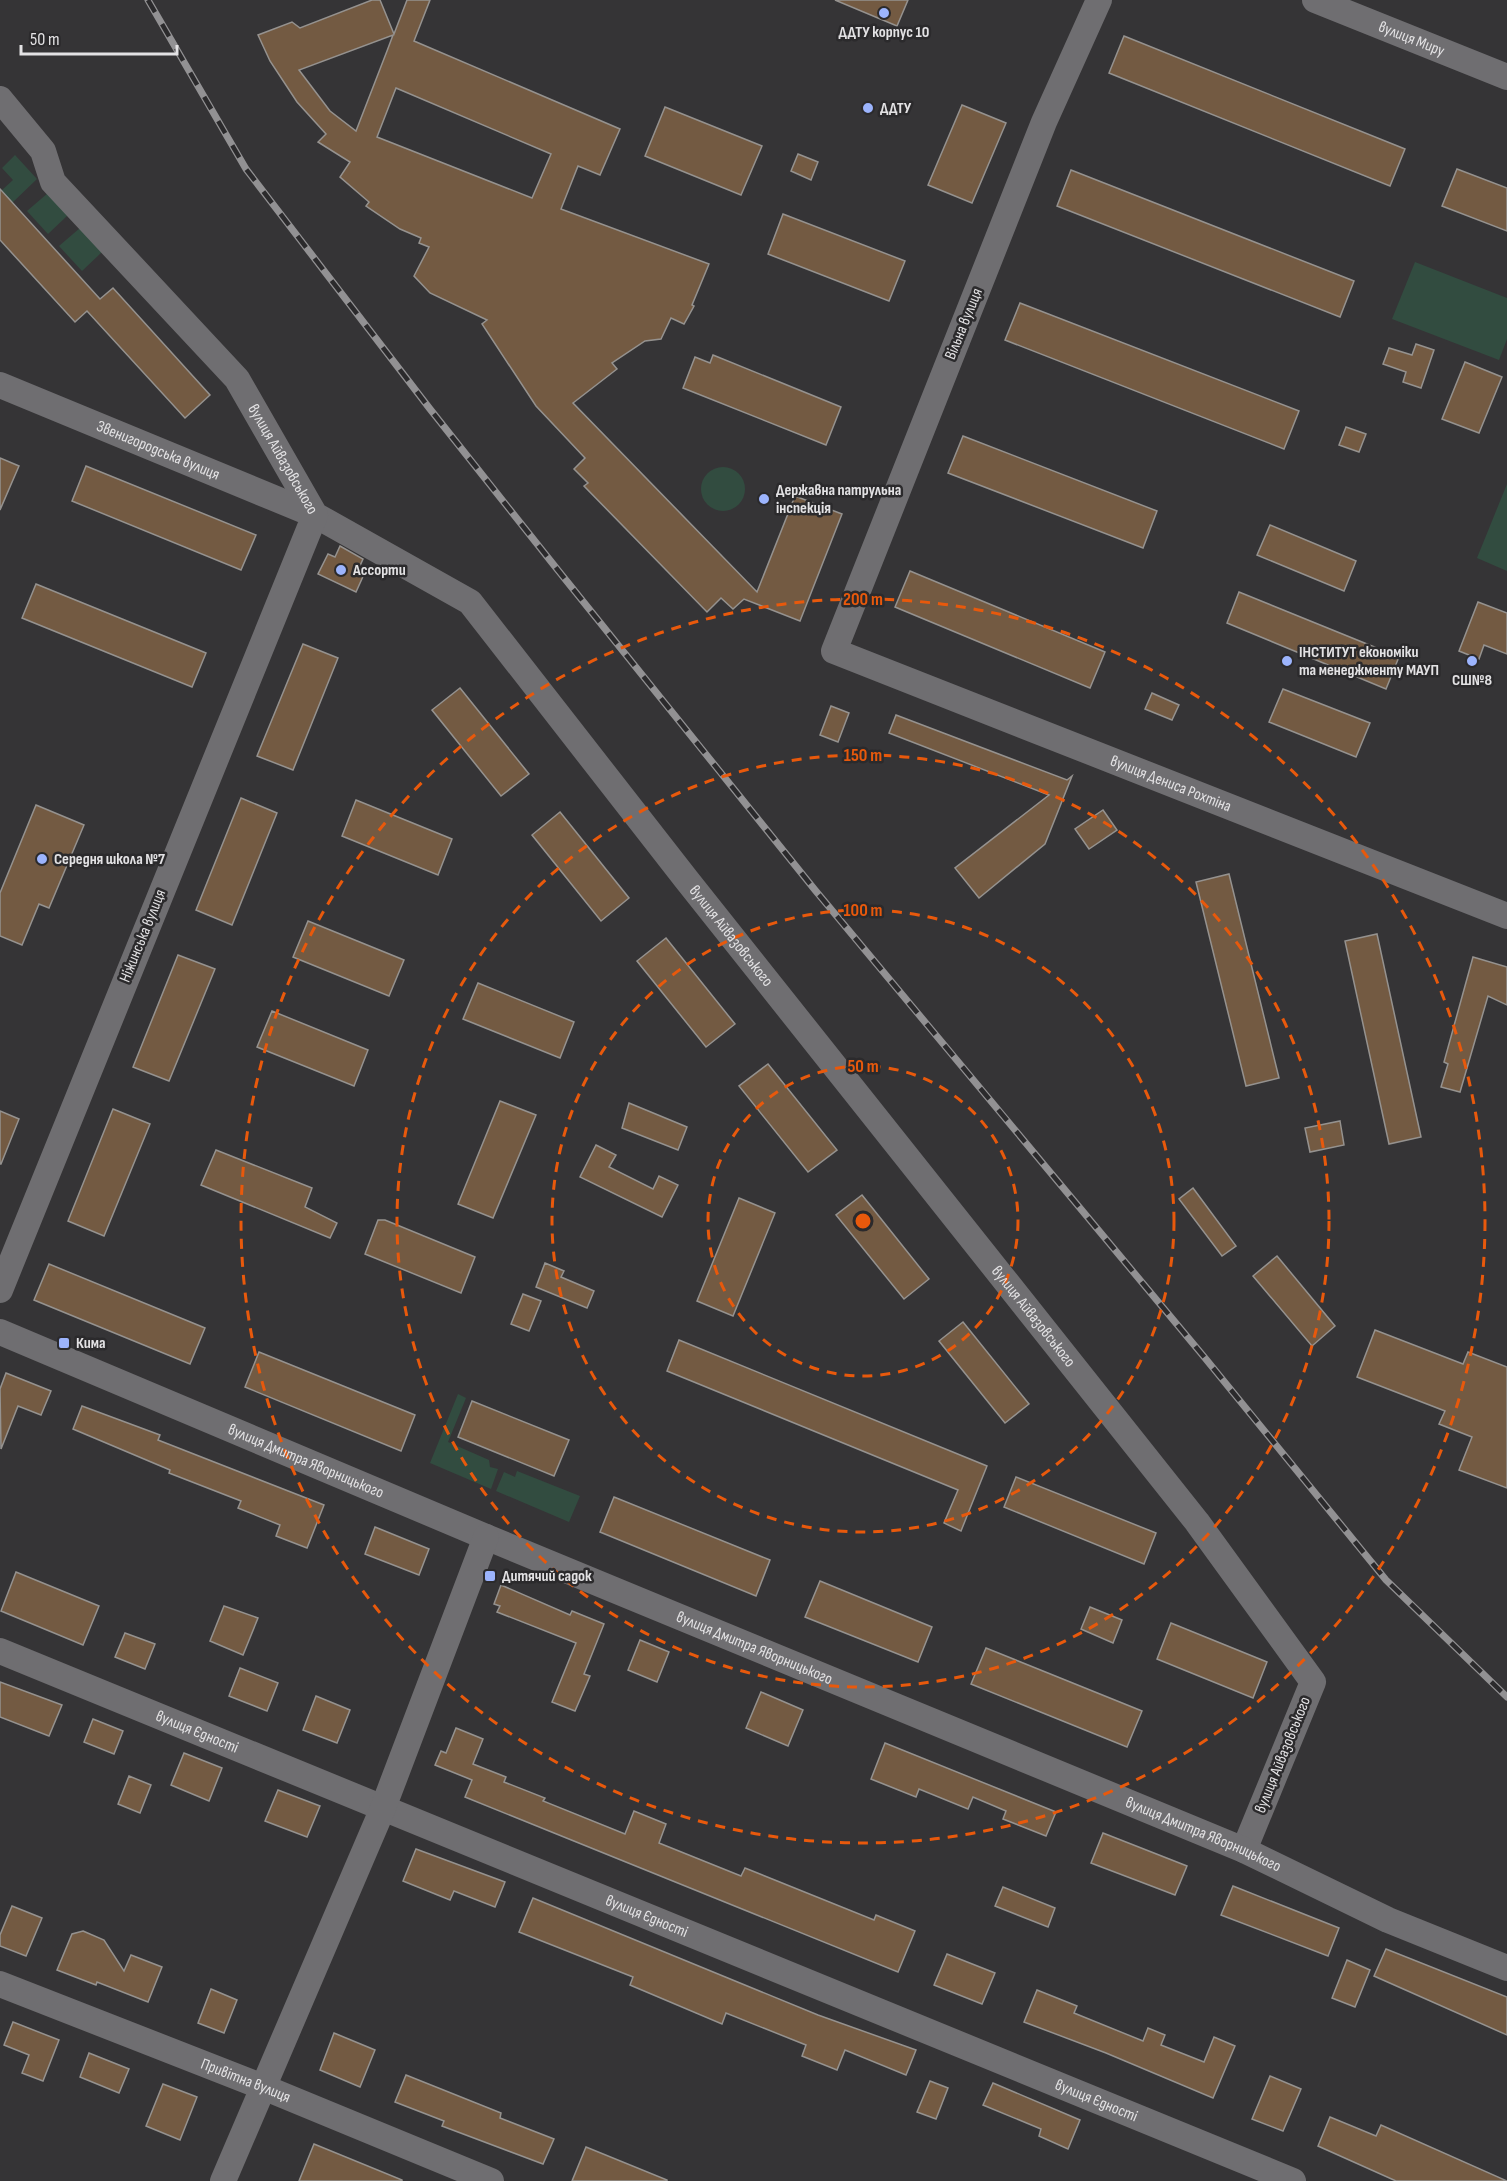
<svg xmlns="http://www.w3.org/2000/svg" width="1507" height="2181" font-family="'Sofia Sans Condensed',sans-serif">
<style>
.green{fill:#324c40}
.building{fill:#735a42;stroke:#95928f;stroke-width:1.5;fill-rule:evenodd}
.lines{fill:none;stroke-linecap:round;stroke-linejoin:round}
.minor{stroke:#6f6e71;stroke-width:26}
.rail-casing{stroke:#929193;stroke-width:7}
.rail{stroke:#2b2a2c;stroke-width:4.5;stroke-dasharray:14;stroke-linecap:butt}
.ring{fill:none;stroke:#e8590c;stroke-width:3;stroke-dasharray:10 8}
.poi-dot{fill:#9cb4fd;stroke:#2b2a2c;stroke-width:2}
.labels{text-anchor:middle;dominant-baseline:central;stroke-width:5;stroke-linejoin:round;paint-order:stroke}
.poi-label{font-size:16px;font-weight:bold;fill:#e3e2e4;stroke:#2b2a2c;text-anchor:start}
.street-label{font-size:16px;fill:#e3e2e4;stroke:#2b2a2c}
.centre{fill:#e8590c;stroke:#2b2a2c;stroke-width:3}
.ring-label{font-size:18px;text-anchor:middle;font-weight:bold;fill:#e8590c;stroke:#2b2a2c;stroke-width:5;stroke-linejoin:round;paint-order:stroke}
</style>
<rect width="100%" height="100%" fill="#353436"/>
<!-- green -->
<g class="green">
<path d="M15 155 37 179 12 203 1 191 13 180 2 168Z"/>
<path d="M48 193 68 215 48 234 27 211Z"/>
<path d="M80 228 102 252 82 271 59 246Z"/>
<path d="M1415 262 1507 298V339L1499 360 1392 319Z"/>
<circle cx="723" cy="489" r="22"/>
<path d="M1507 484V571L1477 558Z"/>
<path d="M458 1394 466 1398 448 1442 489 1460 490 1467 498 1469 491 1489 430 1463Z"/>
<path d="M517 1471 580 1496 569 1522 496 1491 504 1472 515 1477Z"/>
</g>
<!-- building -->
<g class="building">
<path d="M372 0H380L394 34 407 0H430L414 41 620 129 600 175 578 166 561 209 709 264 692 305 694 306 684 324 671 318 661 339 645 341 612 363 617 369 573 403 757 592 795 496 842 514 800 621 744 599 733 609 721 598 707 612 584 486 588 483 574 469 585 458 536 406 482 324 487 320 430 293 414 276 429 247 419 243 421 238 400 229 366 206 369 202 340 177 350 162 318 142 326 134 297 102 270 61 258 35 292 22 300 28ZM393 35 387 51 356 131 330 111 299 70ZM396 88 551 154 532 198 377 137Z"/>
<path d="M835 0H908L897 26Z"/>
<path d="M1124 36 1405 149 1390 186 1109 73Z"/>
<path d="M962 105 1006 123 972 203 928 185Z"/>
<path d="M665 107 762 146 741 195 645 156Z"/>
<path d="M798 154 818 162 811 180 791 171Z"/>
<path d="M1457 169 1507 188V231L1442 206Z"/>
<path d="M1071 170 1354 281 1340 317 1057 206Z"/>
<path d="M0 189 100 299 113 288 210 395 185 418 87 311 75 322 0 240Z"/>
<path d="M783 214 905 261 889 301 768 254Z"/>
<path d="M1020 303 1299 411 1284 449 1005 340Z"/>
<path d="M1416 344 1434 350 1421 388 1403 382 1406 372 1383 364 1389 348 1412 355Z"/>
<path d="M713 355 841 407 826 445 683 388 695 357 710 363Z"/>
<path d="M1465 362 1502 377 1479 433 1442 419Z"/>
<path d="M1346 427 1366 434 1359 452 1339 445Z"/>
<path d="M963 436 1157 511 1143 548 948 473Z"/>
<path d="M0 458 19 466 0 510Z"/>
<path d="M86 466 256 535 241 570 72 501Z"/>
<path d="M1270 525 1356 561 1344 591 1257 555Z"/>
<path d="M340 546 363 559 359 568 365 572 356 592 318 574 328 554 335 557Z"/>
<path d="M910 571 1105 652 1090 688 895 607Z"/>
<path d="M36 584 206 653 192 687 22 618Z"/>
<path d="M1239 592 1399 657 1386 689 1227 623Z"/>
<path d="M1478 602 1507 613V654L1484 645 1479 659 1459 651Z"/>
<path d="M303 644 338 658 293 770 257 756Z"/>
<path d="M460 688 529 774 501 796 432 710Z"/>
<path d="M1283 689 1370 723 1356 757 1269 722Z"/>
<path d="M1152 693 1179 705 1172 720 1145 709Z"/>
<path d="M831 706 849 713 838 742 820 735Z"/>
<path d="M896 715 1067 780 1072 776 1045 844 979 898 955 868 1049 795 889 733Z"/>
<path d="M241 798 277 813 232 925 196 910Z"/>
<path d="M356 800 452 839 438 875 342 836Z"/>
<path d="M36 805 84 825 49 908 39 904 22 945 0 936V893Z"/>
<path d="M1103 810 1117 830 1089 849 1075 829Z"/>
<path d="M560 812 629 898 601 921 532 835Z"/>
<path d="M1229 874 1279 1078 1246 1086 1196 882Z"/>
<path d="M308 921 404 960 389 996 293 957Z"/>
<path d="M1377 934 1421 1137 1389 1144 1345 941Z"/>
<path d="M666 938 735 1024 706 1047 637 961Z"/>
<path d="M178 955 215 969 169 1081 133 1067Z"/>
<path d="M1473 957 1507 967V1005L1488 996 1460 1092 1441 1087 1448 1064 1444 1062Z"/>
<path d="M478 983 574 1022 560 1058 463 1019Z"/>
<path d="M272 1011 368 1050 354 1086 257 1047Z"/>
<path d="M768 1064 837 1150 808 1172 739 1086Z"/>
<path d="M500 1101 536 1115 493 1218 458 1204Z"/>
<path d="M629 1103 687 1127 678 1150 622 1128Z"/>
<path d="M113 1109 150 1124 104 1236 68 1221Z"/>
<path d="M0 1111 19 1119 1 1164H0Z"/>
<path d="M1340 1121 1344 1145 1310 1152 1305 1128Z"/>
<path d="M596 1145 616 1155 609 1167 653 1189 659 1176 678 1185 662 1217 580 1177Z"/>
<path d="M216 1150 312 1188 305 1207 337 1223 330 1238 201 1185Z"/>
<path d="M1193 1188 1236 1246 1222 1256 1179 1199Z"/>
<path d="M862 1195 929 1279 904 1299 836 1215Z"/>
<path d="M739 1198 775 1213 733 1316 697 1301Z"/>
<path d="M378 1220H385L475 1257 461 1293 365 1254Z"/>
<path d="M1277 1256 1335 1326 1312 1346 1253 1276Z"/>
<path d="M545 1263 564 1271 561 1277 594 1291 587 1308 536 1287Z"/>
<path d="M49 1264 205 1328 190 1364 34 1300Z"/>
<path d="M523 1294 541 1301 529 1331 511 1324Z"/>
<path d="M963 1322 1029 1404 1005 1423 939 1341Z"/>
<path d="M1375 1330 1463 1364 1468 1352 1507 1367V1488L1459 1470 1472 1437 1439 1424 1445 1411 1357 1377Z"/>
<path d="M679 1340 987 1466 961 1531 944 1523 958 1490 667 1371Z"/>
<path d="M259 1352 415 1415 401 1451 245 1387Z"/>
<path d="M6 1373 51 1391 41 1415 18 1406 1 1449 0 1389Z"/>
<path d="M472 1401 569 1440 554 1476 458 1437Z"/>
<path d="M82 1406 160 1435 158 1440 324 1505 307 1548 276 1536 280 1525 238 1508 241 1501 169 1473 170 1470 73 1429Z"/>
<path d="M1016 1477 1156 1533 1144 1564 1004 1507Z"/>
<path d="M614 1497 770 1560 756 1596 600 1532Z"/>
<path d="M375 1527 429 1549 419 1575 365 1554Z"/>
<path d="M16 1572 99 1606 83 1645 1 1611Z"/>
<path d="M820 1581 932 1627 918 1662 805 1617Z"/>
<path d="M501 1585 570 1615 572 1611 604 1624 584 1674 590 1676 575 1711 552 1702 576 1643 497 1612 500 1606 494 1604Z"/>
<path d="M224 1606 258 1618 243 1655 210 1641Z"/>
<path d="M1090 1607 1122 1620 1113 1643 1081 1629Z"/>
<path d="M1171 1623 1267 1662 1253 1698 1157 1659Z"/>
<path d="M125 1633 155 1644 145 1669 115 1657Z"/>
<path d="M640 1640 669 1652 657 1682 628 1670Z"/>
<path d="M986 1648 1142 1711 1127 1747 971 1684Z"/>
<path d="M240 1668 278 1683 267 1711 229 1696Z"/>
<path d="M0 1682 62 1705 49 1736 0 1717Z"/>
<path d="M761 1692 803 1710 788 1746 746 1728Z"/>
<path d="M316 1696 350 1710 337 1743 303 1730Z"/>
<path d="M93 1719 123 1731 114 1754 84 1742Z"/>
<path d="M456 1728 483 1739 473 1764 506 1777 504 1782 545 1798 543 1801 625 1834 634 1811 666 1824 659 1843 741 1876 745 1868 874 1920 876 1915 915 1931 898 1972 465 1797 472 1780 435 1765 441 1751 446 1753Z"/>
<path d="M885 1743 1056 1812 1046 1836 1003 1819 1006 1811 973 1797 968 1809 919 1789 916 1797 871 1779Z"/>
<path d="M184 1753 222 1768 209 1801 171 1785Z"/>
<path d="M129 1776 151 1785 140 1813 118 1804Z"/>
<path d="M278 1790 320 1806 307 1837 265 1821Z"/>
<path d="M1103 1833 1187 1866 1175 1895 1091 1863Z"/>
<path d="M416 1849 505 1882 495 1907 454 1891 450 1900 403 1881Z"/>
<path d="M1233 1886 1339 1928 1328 1956 1221 1915Z"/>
<path d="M1003 1887 1055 1908 1048 1927 995 1906Z"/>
<path d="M533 1898 818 2015 916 2050 906 2075 845 2050 837 2070 802 2056 806 2045 726 2013 722 2024 630 1985 633 1977 519 1932Z"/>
<path d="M12 1906 42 1918 26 1956 0 1946V1935Z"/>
<path d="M83 1931 104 1940 124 1971 131 1955 162 1967 148 2002 97 1982 96 1985 57 1970 72 1934Z"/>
<path d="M1386 1949 1507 1997V2035L1374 1976Z"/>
<path d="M947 1954 995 1973 982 2004 934 1985Z"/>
<path d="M1347 1960 1370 1970 1355 2007 1332 1998Z"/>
<path d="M211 1989 237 2000 224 2033 198 2023Z"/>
<path d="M1037 1990 1077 2006 1074 2013 1143 2041 1148 2028 1165 2035 1161 2045 1204 2062 1214 2037 1235 2046 1213 2098 1106 2053 1024 2022Z"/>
<path d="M13 2022 59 2040 43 2081 22 2073 29 2055 4 2045Z"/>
<path d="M334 2033 375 2050 360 2087 320 2070Z"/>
<path d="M89 2053 129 2069 119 2093 80 2077Z"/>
<path d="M406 2075 501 2113 500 2118 554 2139 543 2164 442 2126 444 2121 395 2102Z"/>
<path d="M1270 2076 1301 2089 1283 2131 1252 2119Z"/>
<path d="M930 2081 948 2088 936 2119 917 2112Z"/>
<path d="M993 2083 1080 2120 1068 2149 1039 2136 1041 2129 983 2105Z"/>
<path d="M163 2084 197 2097 180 2140 146 2126Z"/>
<path d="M1330 2117 1376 2136 1381 2125 1507 2181H1396L1318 2146Z"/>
<path d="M314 2144 402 2180V2181H299Z"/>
<path d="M586 2147 667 2180V2181H572Z"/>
</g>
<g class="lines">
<!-- minor -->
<g class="minor">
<path id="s1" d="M1099 0 1044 122 834 651 1507 916"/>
<path id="s2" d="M1315 0 1507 77"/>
<path id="s3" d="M0 99 43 151 53 182 237 379 315 515 470 602 686 879 1197 1522 1313 1682 1244 1850"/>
<path id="s4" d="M0 385 315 515 0 1290"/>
<path id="s5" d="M0 1332 486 1537 1244 1850 1388 1920 1507 1968"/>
<path id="s6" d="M0 1651 1293 2181"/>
<path id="s7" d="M0 1984 263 2087 491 2181"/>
<path d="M223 2181 383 1808 486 1537"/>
</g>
<defs>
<path id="rail" d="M148 0 246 169 430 409 557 569 815 890 1205 1358 1386 1580 1507 1697"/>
</defs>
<!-- rail casing -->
<use href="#rail" class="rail-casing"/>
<!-- rail -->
<use href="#rail" class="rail"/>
</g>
<!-- distance rings -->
<g class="ring">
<circle cx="863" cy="1221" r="155"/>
<circle cx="863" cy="1221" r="311"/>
<circle cx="863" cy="1221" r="466"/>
<circle cx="863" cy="1221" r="622"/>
</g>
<!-- markers -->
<g class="poi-dot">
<circle cx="884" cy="13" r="6"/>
<circle cx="868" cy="108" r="6"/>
<circle cx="764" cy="499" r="6"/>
<circle cx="341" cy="570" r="6"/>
<circle cx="1287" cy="661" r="6"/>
<circle cx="1472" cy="661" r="6"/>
<circle cx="42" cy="859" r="6"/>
<rect x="58" y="1337" width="12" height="12" rx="3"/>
<rect x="484" y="1570" width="12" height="12" rx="3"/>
</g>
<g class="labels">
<!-- poi labels -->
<g class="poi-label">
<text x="884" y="32" text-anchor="middle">ДДТУ корпус 10</text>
<text x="880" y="108">ДДТУ</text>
<text x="776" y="490">Державна патрульна<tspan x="776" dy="18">інспекція</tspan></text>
<text x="353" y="570">Ассорти</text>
<text x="1299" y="652">ІНСТИТУТ економіки<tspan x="1299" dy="18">та менеджменту МАУП</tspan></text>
<text x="1472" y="680" text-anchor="middle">СШ№8</text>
<text x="54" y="859">Середня школа №7</text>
<text x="76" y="1343">Кима</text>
<text x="502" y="1576">Дитячий садок</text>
</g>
<!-- street labels -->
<g class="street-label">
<text stroke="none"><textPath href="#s2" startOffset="104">вулиця Миру</textPath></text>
<text transform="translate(964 324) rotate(-68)">Вільна вулиця</text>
<text stroke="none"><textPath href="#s4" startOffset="171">Звенигородська вулиця</textPath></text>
<text stroke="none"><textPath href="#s3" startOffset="462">вулиця Айвазовського</textPath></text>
<text stroke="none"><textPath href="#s1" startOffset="1065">вулиця Дениса Рохтіна</textPath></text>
<text transform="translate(143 936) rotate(-68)">Ніжинська вулиця</text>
<text stroke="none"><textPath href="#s3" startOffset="1128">вулиця Айвазовського</textPath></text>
<text stroke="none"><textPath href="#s3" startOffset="1614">вулиця Айвазовського</textPath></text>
<text stroke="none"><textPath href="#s5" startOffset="332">вулиця Дмитра Яворницького</textPath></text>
<text stroke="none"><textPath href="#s5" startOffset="818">вулиця Дмитра Яворницького</textPath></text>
<text stroke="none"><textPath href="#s6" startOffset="213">вулиця Єдності</textPath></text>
<text transform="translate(1283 1755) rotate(-68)">вулиця Айвазовського</text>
<text stroke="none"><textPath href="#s5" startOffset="1304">вулиця Дмитра Яворницького</textPath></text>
<text stroke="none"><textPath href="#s6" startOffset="699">вулиця Єдності</textPath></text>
<text stroke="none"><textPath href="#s7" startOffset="264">Привітна вулиця</textPath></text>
<text stroke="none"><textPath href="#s6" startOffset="1185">вулиця Єдності</textPath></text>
</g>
</g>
<circle cx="863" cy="1221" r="9" class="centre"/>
<g class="ring-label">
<text x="863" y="605">200 m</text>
<text x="863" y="761">150 m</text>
<text x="863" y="916">100 m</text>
<text x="863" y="1072">50 m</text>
</g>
<!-- scale -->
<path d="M21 45v9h156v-9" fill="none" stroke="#e3e2e4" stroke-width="3"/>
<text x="30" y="45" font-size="18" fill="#e3e2e4" stroke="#2b2a2c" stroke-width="4.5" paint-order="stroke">50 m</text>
</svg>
